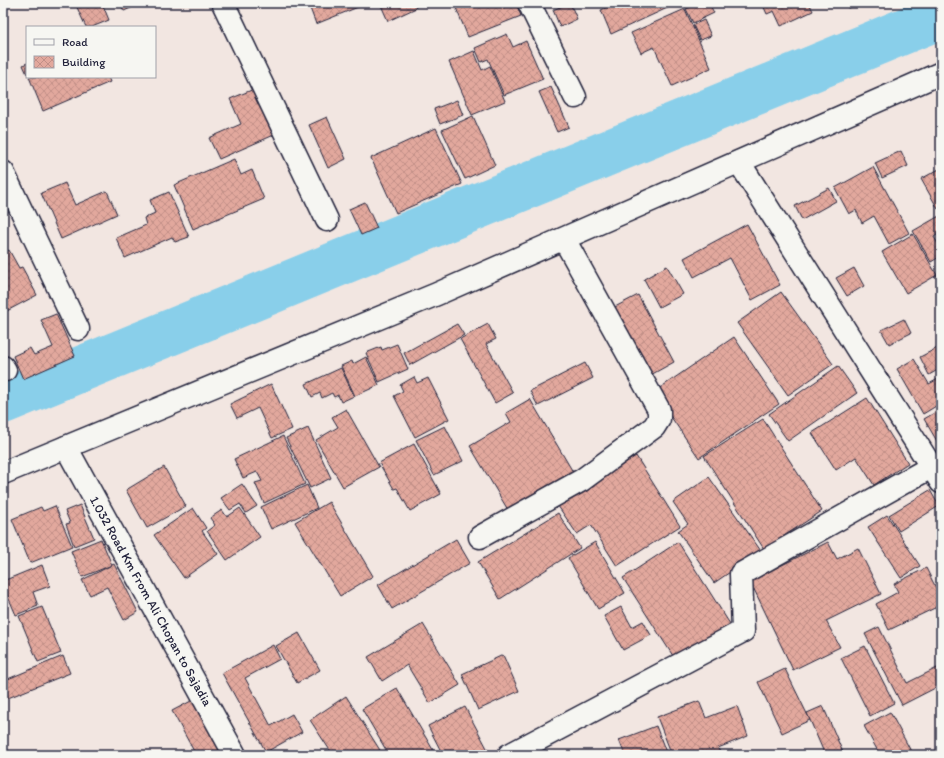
<svg xmlns="http://www.w3.org/2000/svg" width="944" height="758" font-family="Itim,sans-serif">
<style>
.lines{fill:none;stroke-linecap:round;stroke-linejoin:round}
.river{stroke:#89cfea;stroke-width:46}
.building{fill:url(#building-cross-hatch);stroke:#22223b}
.minor-casing{stroke:#22223b;stroke-width:25}
.minor{stroke:#f6f6f2;stroke-width:22}
.labels{text-anchor:middle;dominant-baseline:central;stroke-width:3.5;stroke-linejoin:round;paint-order:stroke}
.street-label{font-size:13px;fill:#22223b;stroke:#f6f6f2}
</style>
<defs>
<pattern id="building-cross-hatch" width="8" height="8" patternUnits="userSpaceOnUse"><rect width="8" height="8" fill="#e2a89d"/><path d="M0 0l8 8M0 8l8-8" fill="none" stroke="#c29088"/></pattern>
</defs>
<rect width="100%" height="100%" fill="#f2e6e1"/>
<filter id="ink" filterUnits="userSpaceOnUse"><feTurbulence type="fractalNoise" baseFrequency=".025" numOctaves="2"/><feDisplacementMap in="SourceGraphic" scale="8" xChannelSelector="R" yChannelSelector="G"/><feConvolveMatrix kernelMatrix="1 2 1 2 8 2 1 2 1" color-interpolation-filters="sRGB"/></filter>
<g filter="url(#ink)">
<g class="lines">
<!-- river -->
<path class="river" d="M3 401 941 16"/>
</g>
<!-- building -->
<g class="building">
<path d="M75 3H102L109 20 92 27H86Z"/>
<path d="M120 3H140V4L124 11Z"/>
<path d="M308 3H368L316 24Z"/>
<path d="M380 3H414L416 8 388 21Z"/>
<path d="M454 3H516L521 16 468 37Z"/>
<path d="M569 3H570L577 19 560 27 553 10Z"/>
<path d="M617 3H675L676 4 611 34 601 10Z"/>
<path d="M699 3H709L714 13 693 23 686 9Z"/>
<path d="M762 3H809L813 11 781 26 774 11 767 14Z"/>
<path d="M846 3H860L848 8Z"/>
<path d="M685 9 711 68 672 86 654 47 641 53 631 33Z"/>
<path d="M704 20 711 36 700 40 693 25Z"/>
<path d="M507 34 513 47 526 41 543 79 504 95 488 59 481 62 475 48Z"/>
<path d="M474 51 482 70 490 66 505 101 472 115 449 62Z"/>
<path d="M27 63V74L23 65Z"/>
<path d="M29 77H108L110 82 43 111Z"/>
<path d="M551 87 569 127 557 132 539 92Z"/>
<path d="M254 89 274 135 219 159 209 138 241 124 230 99Z"/>
<path d="M457 100 463 115 440 124 434 109Z"/>
<path d="M473 116 495 165 465 179 442 130Z"/>
<path d="M327 117 346 159 328 168 309 125Z"/>
<path d="M436 128 462 184 396 213 371 158Z"/>
<path d="M901 151 908 166 882 178 875 163Z"/>
<path d="M234 159 241 175 252 170 264 199 193 229 174 185Z"/>
<path d="M873 167 909 233 889 244 874 216 862 223 856 210 849 214 835 188Z"/>
<path d="M941 168V207L938 209 921 179Z"/>
<path d="M65 183 75 205 107 191 117 214 61 239 41 193Z"/>
<path d="M829 188 836 201 802 220 795 206Z"/>
<path d="M169 192 189 237 175 242 172 237 125 258 116 238 146 225 144 218 155 213 150 200Z"/>
<path d="M365 202 377 228 361 235 349 209Z"/>
<path d="M941 215V232L934 237 941 249V256L931 262 913 231Z"/>
<path d="M747 224 780 285 752 300 730 258 694 277 684 258Z"/>
<path d="M913 234 937 275 906 293 882 252Z"/>
<path d="M9 250 19 268 22 267 37 295 3 313V253Z"/>
<path d="M667 266 683 294 659 307 644 279Z"/>
<path d="M854 268 864 286 847 296 836 278Z"/>
<path d="M781 292 833 364 788 395 737 323Z"/>
<path d="M638 295 674 362 647 377 611 309Z"/>
<path d="M56 314 75 356 23 379 13 356 30 348 34 355 53 347 41 320Z"/>
<path d="M904 319 911 333 889 344 881 330Z"/>
<path d="M457 324 464 335 410 365 404 353Z"/>
<path d="M488 324 496 339 486 344 513 393 495 403 460 339Z"/>
<path d="M734 337 779 404 699 458 654 392Z"/>
<path d="M397 344 408 369 379 382 366 353 381 347 382 350Z"/>
<path d="M941 346V368L929 375 920 357Z"/>
<path d="M366 357 379 385 355 396 341 366 352 361 353 364Z"/>
<path d="M914 359 929 384 938 379 941 384V403L923 414 897 369Z"/>
<path d="M585 363 593 378 538 406 530 391Z"/>
<path d="M838 366 857 393 788 441 769 414Z"/>
<path d="M341 368 354 396 341 402 338 395 334 397 332 393 322 398 320 393 312 397 306 384Z"/>
<path d="M414 377 417 383 428 378 449 419 415 437 394 396 403 391 400 385Z"/>
<path d="M271 384 292 429 272 438 258 408 237 418 230 404Z"/>
<path d="M867 398 908 463 874 485 856 457 836 470 812 433Z"/>
<path d="M530 399 573 472 508 510 470 446 511 422 506 413Z"/>
<path d="M346 409 379 467 343 487 316 440 338 427 332 417Z"/>
<path d="M941 409V448L924 419Z"/>
<path d="M763 419 822 511 764 549 704 456Z"/>
<path d="M445 426 463 461 434 475 416 440Z"/>
<path d="M308 428 331 478 310 488 286 438Z"/>
<path d="M283 436 305 484 264 503 255 483 262 481 257 472 243 478 234 459Z"/>
<path d="M414 444 441 494 410 511 397 488 394 489 379 463Z"/>
<path d="M636 456 680 526 617 566 591 525 577 534 558 506Z"/>
<path d="M164 467 186 506 147 528 126 490Z"/>
<path d="M709 477 761 551 714 583 678 531 688 524 673 502Z"/>
<path d="M242 484 257 506 246 513 240 504 230 510 221 498Z"/>
<path d="M307 485 317 508 271 529 261 507Z"/>
<path d="M930 490 939 506 899 531 889 515Z"/>
<path d="M329 502 373 576 340 596 295 522Z"/>
<path d="M80 505 94 538 74 546 66 524 70 523 65 511Z"/>
<path d="M55 506 72 546 30 563 12 519 41 507 43 511Z"/>
<path d="M193 508 206 528 202 531 218 554 184 578 154 535Z"/>
<path d="M240 508 260 537 227 560 207 531 215 525 210 518 222 510 227 517Z"/>
<path d="M558 513 580 548 500 599 478 562Z"/>
<path d="M887 515 920 566 901 578 868 527Z"/>
<path d="M101 539 112 565 82 577 71 551Z"/>
<path d="M456 539 470 563 392 609 378 585Z"/>
<path d="M595 542 625 593 598 609 568 558Z"/>
<path d="M678 542 730 624 675 659 623 578Z"/>
<path d="M828 542 837 559 858 548 881 594 826 621 840 647 793 670 750 581Z"/>
<path d="M114 564 138 612 124 620 107 587 90 595 82 580Z"/>
<path d="M42 565 50 586 33 592 38 606 16 615 3 585V581Z"/>
<path d="M926 568 941 598V605L889 630 876 604 898 592 894 584Z"/>
<path d="M42 607 61 653 38 662 19 616Z"/>
<path d="M621 607 632 627 643 621 651 635 623 650 604 616Z"/>
<path d="M423 624 460 685 430 703 407 665 382 681 368 657Z"/>
<path d="M879 627 907 683 939 667 941 670V685L902 705 865 634Z"/>
<path d="M299 633 320 670 297 683 276 646Z"/>
<path d="M273 645 280 659 245 678 271 726 292 714 302 732 266 752 222 673Z"/>
<path d="M865 646 894 703 870 716 841 658Z"/>
<path d="M503 655 519 691 478 710 462 674Z"/>
<path d="M63 656 70 673 3 700V681Z"/>
<path d="M785 669 810 720 782 733 758 682Z"/>
<path d="M397 688 436 755H389L362 709Z"/>
<path d="M346 696 383 755H333L310 720Z"/>
<path d="M193 700 223 755H196L172 711Z"/>
<path d="M699 701 706 718 737 706 748 736 718 748 721 755H672L657 717Z"/>
<path d="M823 706 844 755H825L807 713Z"/>
<path d="M465 707 488 750 464 755H443L428 726Z"/>
<path d="M890 712 913 755H880L864 726Z"/>
<path d="M656 726 667 755H625L619 740Z"/>
</g>
<g class="lines">
<defs>
<g id="minor">
<path d="M223 3 327 220"/>
<path d="M529 3 575 97"/>
<path d="M739 162 941 482"/>
<path d="M3 172 78 329"/>
<path d="M3 367 5 370"/>
<path d="M66 447 235 755"/>
<path d="M3 473 437 294 941 73"/>
<path d="M480 537 582 480 654 427 659 419V410L564 239"/>
<path d="M509 755 743 631 741 574 931 467"/>
</g>
</defs>
<!-- minor casing -->
<use href="#minor" class="minor-casing"/>
<!-- minor -->
<use href="#minor" class="minor"/>
</g>
</g>
<g class="labels">
<!-- street labels -->
<g class="street-label">
<text transform="translate(151 601) rotate(61)">1.032 Road Km From Ali Chopan to Sajadia</text>
</g>
</g>
<!-- margin -->
<rect width="944" height="758" fill="none" stroke="#f6f6f2" stroke-width="16"/>
<rect x="8" y="8" width="928" height="742" fill="none" stroke="#22223b" stroke-width="1.5" filter="url(#ink)"/>
<!-- legend -->
<rect x="26" y="26" width="130" height="52" fill="#f6f6f2" stroke="#a1a1a9"/>
<rect x="34" y="39" width="20" height="6" fill="#f6f6f2" stroke="#a1a1a9"/>
<text x="62" y="46" font-size="12" fill="#22223b">Road</text>
<rect x="34" y="56" width="20" height="12" fill="url(#building-cross-hatch)" stroke="#a1a1a9"/>
<text x="62" y="66" font-size="12" fill="#22223b">Building</text>
</svg>
